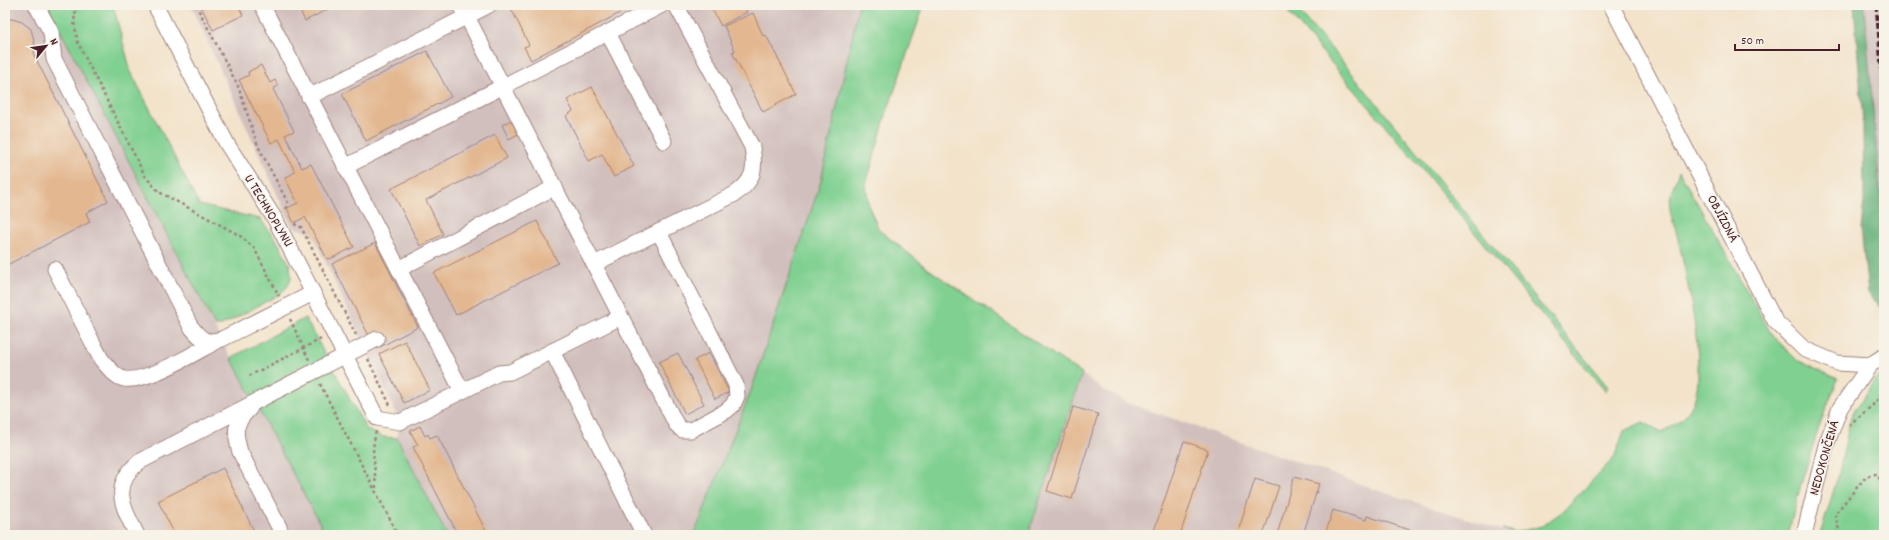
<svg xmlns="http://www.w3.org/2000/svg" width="1889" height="540" font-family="Dekko,sans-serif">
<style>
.industrial{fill:#d1bfbd}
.green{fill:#80d091;stroke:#65785e}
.forest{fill:#68b27b;stroke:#596853}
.building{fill:#e3b891}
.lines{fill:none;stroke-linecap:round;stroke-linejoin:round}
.minor-casing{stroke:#9e817b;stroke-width:17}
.path{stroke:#9e817b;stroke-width:2.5;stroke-dasharray:3 3;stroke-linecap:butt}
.minor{stroke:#fff;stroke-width:15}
.rail{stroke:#4a1f2b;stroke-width:3;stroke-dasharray:6 3;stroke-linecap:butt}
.labels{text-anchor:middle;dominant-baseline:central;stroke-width:3;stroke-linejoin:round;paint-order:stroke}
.street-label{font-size:14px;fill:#4a1f2b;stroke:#f7f3e8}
</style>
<rect width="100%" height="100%" fill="#f7f3e8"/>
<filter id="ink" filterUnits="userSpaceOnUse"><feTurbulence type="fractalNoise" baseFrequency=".025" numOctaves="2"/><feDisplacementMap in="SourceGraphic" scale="8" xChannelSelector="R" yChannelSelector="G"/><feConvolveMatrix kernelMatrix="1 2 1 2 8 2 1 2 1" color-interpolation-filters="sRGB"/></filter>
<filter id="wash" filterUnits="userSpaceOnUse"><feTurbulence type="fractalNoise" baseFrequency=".012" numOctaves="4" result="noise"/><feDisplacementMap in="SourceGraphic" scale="16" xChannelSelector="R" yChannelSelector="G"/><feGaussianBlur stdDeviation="0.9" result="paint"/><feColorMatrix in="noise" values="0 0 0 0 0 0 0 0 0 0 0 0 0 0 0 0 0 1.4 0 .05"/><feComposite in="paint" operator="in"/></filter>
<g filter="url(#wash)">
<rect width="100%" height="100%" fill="#f3e3cb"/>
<!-- industrial -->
<g class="industrial">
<path d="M5 5H47L231 358 326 535H5Z"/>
<path d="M191 5H859L821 181 751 391 694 535H447L397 438 400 422 312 233 292 227Z"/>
<path d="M1864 5H1884V235L1870 70Z"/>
<path d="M1082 374 1102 389 1128 403 1383 492 1518 535H1028Z"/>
</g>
<!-- green -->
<g class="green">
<path d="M47 5H113L131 72 199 205 260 219 276 239 290 265 291 278 288 286 280 294 230 321 219 326H215Z"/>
<path d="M859 5H924L885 118 866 185 869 207 879 230 927 268 1082 374 1028 535H694L751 391 821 181Z"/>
<path d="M1282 5H1293L1337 55 1608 387 1605 391 1418 164Z"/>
<path d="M1679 171 1772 335 1797 360 1838 379C1816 429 1801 482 1788 535H1518L1502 529 1516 532 1542 526 1562 512 1614 458 1624 431 1643 422 1662 432C1671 426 1684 419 1690 409 1711 381 1686 274 1678 239 1676 229 1671 219 1670 209 1668 196 1675 183 1679 171Z"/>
<path d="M305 318 367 430 383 437 397 438 447 535H326L231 358Z"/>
<path d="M1884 371V535H1820L1839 473 1851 416 1879 375Z"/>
</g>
<!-- forest -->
<path class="forest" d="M1854 5H1864L1884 235V312L1868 293 1861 229 1864 201 1863 123Z"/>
<g id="blocks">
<!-- building -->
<g class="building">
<path d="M200 5H238L243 15 213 30Z"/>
<path d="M297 5H326L328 9 305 21Z"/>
<path d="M511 5H635L531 60 524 47 529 45 510 6Z"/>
<path d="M710 5H743L747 12 721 26Z"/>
<path d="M753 13 763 36 766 35 796 94 763 112 732 52 735 51 724 26Z"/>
<path d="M5 19H12L22 22 31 29 35 45 34 55 108 201 86 213 90 222 5 266Z"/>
<path d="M427 51 451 97 366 141 342 94Z"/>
<path d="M261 65 270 83 275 80 278 86 273 89 294 131 285 135 302 168 311 164 354 247 330 259 329 258 327 259 305 217 294 223 287 208 298 203 285 178 295 172 279 139 271 143 239 80 249 75 248 72Z"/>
<path d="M592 87 634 166 614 177 602 154 589 161 566 116 573 111 567 100Z"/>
<path d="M511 120 518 134 509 139 502 125Z"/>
<path d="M495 135 507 158 426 200 443 234 420 246 391 189Z"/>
<path d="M537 221 558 263 456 315 434 273Z"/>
<path d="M375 243 418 327 376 349 332 264Z"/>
<path d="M405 341 430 390 404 403 379 354Z"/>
<path d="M678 353 704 404 685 414 659 362Z"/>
<path d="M709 353 729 392 715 399 695 360Z"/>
<path d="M1073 407 1098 414 1072 499 1047 491Z"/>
<path d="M420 426 425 436 428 434 430 438 437 435 488 535H458L413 447 418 445 410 431Z"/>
<path d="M1184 441 1208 450 1180 535H1167L1154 531Z"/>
<path d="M223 468 256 535H175L158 501Z"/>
<path d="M1294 477 1319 484 1303 535H1277Z"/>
<path d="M1255 479 1279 486 1263 535H1237Z"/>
<path d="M1333 510 1366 520 1367 516 1425 535H1325Z"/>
</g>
</g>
</g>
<g filter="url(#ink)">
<use href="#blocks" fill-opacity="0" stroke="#9e817b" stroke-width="1"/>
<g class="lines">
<defs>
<g id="minor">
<path d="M36 5 51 32 54 59 191 327C202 340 205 344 222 339L313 293"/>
<path d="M155 5 227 144 275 219 377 418 400 422 499 373 510 372 621 317 461 5"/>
<path d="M262 5 462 391"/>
<path d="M1611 5 1775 321 1804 349 1837 363 1870 365 1884 356"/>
<path d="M608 33 664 141"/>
<path d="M309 97 489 5"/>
<path d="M345 167 662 5"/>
<path d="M594 264 735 194C754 181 756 169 752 147L676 5"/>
<path d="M55 269 101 359C107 366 115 377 124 379 147 383 196 352 217 341"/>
<path d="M399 269 555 187"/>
<path d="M621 317 676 424 682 430H691L726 411 733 405 737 396 736 385 659 232"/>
<path d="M552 351 644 535"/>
<path d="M250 408C234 424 234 431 240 452L279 527 281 535"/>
<path d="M137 535C123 507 110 486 139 462L377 339"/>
<path d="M1804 535 1826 445 1840 408 1870 365"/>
</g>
</defs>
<!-- minor casing -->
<use href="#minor" class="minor-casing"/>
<!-- path -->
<g class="path">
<path d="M76 5 74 22 78 43 145 176 159 192 239 235 254 248 279 296"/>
<path d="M196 5 238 86 258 146 288 203 286 209"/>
<path d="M294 224 301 227 356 335"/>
<path d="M290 319 309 360"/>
<path d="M368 359 391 407"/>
<path d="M249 376 321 339"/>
<path d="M320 384 398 535"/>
<path d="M1849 425 1872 406 1884 392"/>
<path d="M376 488 373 448 376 431"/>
<path d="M1840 535 1835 514 1864 479 1870 475 1876 474 1884 484"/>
</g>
<!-- minor -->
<use href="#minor" class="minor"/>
<!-- rail -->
<path class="rail" d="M1876 5 1884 103"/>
</g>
</g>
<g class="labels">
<!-- street labels -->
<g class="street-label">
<text transform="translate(268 211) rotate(59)">U TECHNOPLYNU</text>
<text transform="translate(1722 219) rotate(62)">OBJÍZDNÁ</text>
<text transform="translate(1825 458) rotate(-74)">NEDOKONČENÁ</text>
</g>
</g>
<!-- margin -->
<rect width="1889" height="540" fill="none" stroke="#f7f3e8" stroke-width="20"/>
<!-- north arrow -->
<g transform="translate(46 46) rotate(61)" stroke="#f7f3e8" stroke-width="3" paint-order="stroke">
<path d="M0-3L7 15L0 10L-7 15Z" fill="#4a1f2b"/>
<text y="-6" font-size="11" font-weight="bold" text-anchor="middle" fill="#4a1f2b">N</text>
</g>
<!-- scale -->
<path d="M1735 44v6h104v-6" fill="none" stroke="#4a1f2b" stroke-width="2"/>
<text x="1741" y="44" font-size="12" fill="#4a1f2b" stroke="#f7f3e8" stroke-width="3" paint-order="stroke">50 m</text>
</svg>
